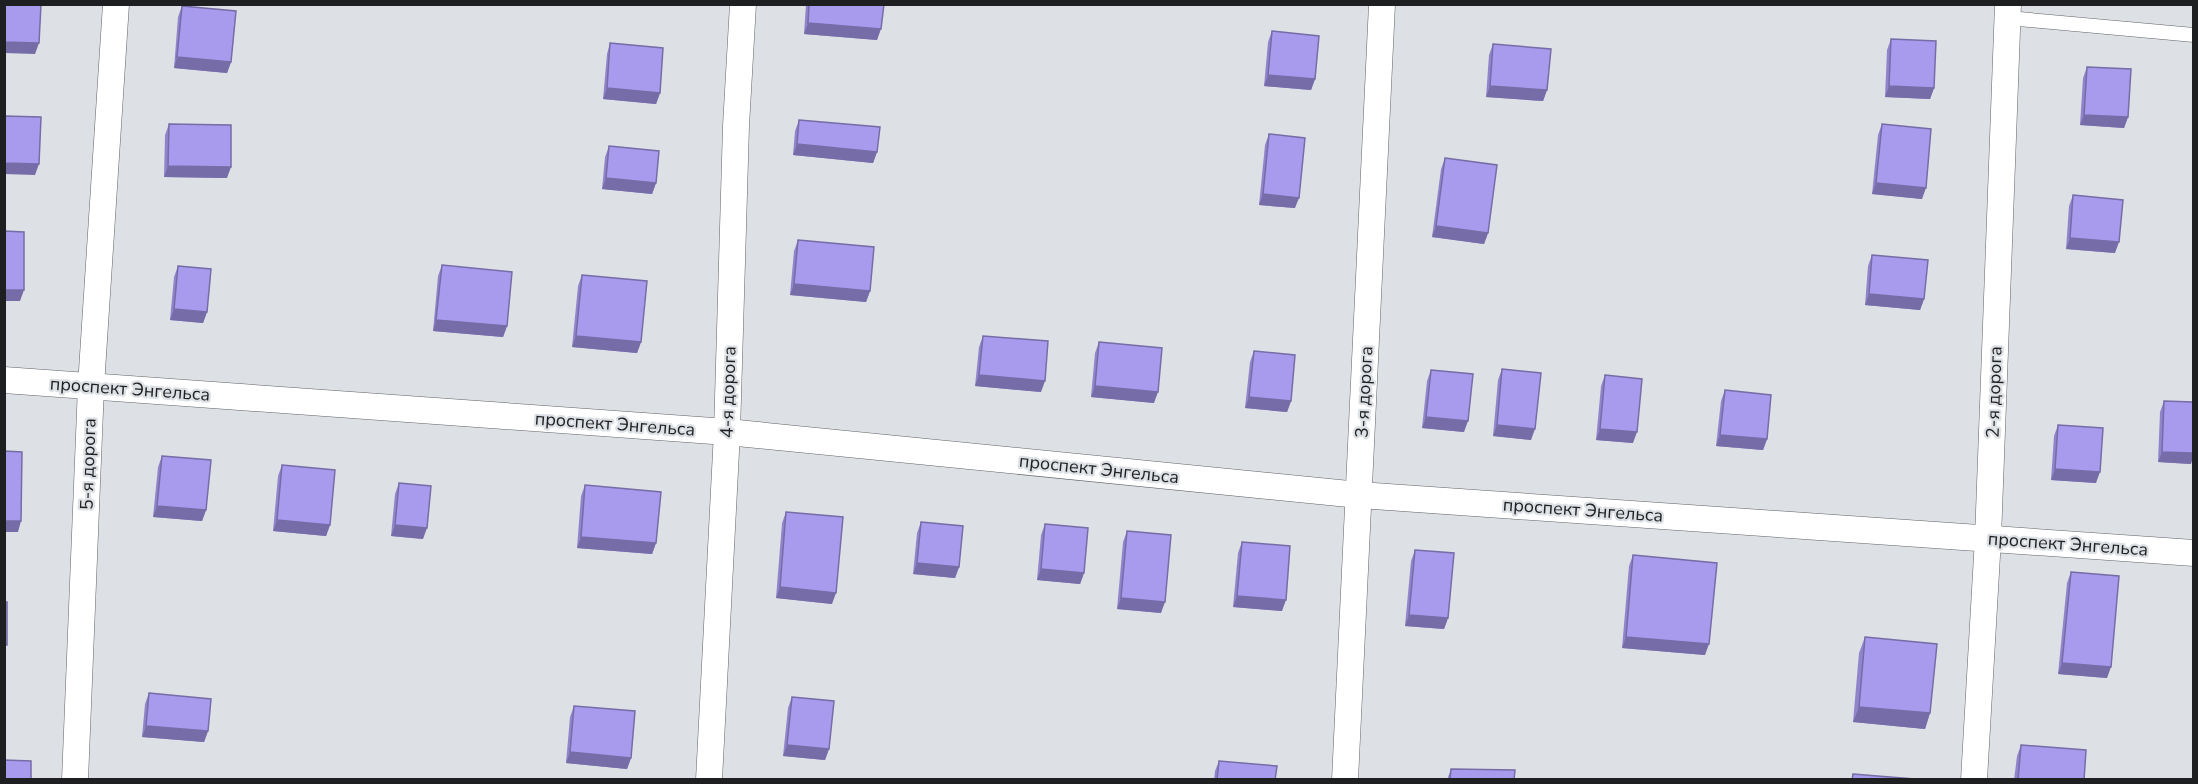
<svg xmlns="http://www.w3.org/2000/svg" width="2198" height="784" font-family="'Nunito Sans',sans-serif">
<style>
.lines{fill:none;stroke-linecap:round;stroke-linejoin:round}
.lane-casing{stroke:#616367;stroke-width:15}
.street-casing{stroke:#616367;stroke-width:27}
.lane{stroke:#fff;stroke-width:14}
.street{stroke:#fff;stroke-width:26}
.wall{fill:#9085cd}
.shaded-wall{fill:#766ca7}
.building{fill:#a89bee;stroke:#766ca7;stroke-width:1.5}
.labels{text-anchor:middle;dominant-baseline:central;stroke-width:4.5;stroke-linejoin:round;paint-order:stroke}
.street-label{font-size:18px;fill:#1e1f20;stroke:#dde0e4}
</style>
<rect width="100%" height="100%" fill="#dde0e4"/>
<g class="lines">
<defs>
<path id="lane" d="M2008 18 2194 35"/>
<g id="street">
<path d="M4 380 727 432 1359 495 2194 553"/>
<path d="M75 780 91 386 116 4"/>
<path d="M709 780 727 432 736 126 743 4"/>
<path d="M1345 780 1382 4"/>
<path d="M1974 780 1988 538 2008 4"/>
</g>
</defs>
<!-- lane casing -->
<use href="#lane" class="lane-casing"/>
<!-- street casing -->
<use href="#street" class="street-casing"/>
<!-- lane -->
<use href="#lane" class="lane"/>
<!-- street -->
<use href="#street" class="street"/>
</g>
<!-- wall -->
<g class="wall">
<path d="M806 4H884L877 40 804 34Z"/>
<path d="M182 6 231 62 227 73 174 68 178 17Z"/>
<path d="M1272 31 1315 79 1311 90 1264 86 1268 42Z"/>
<path d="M1891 39 1934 88 1930 99 1885 97 1887 50Z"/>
<path d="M610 43 660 93 656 104 603 99 607 54Z"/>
<path d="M1493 44 1547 90 1543 101 1486 97 1489 55Z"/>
<path d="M2087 67 2128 117 2124 128 2080 125 2083 78Z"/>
<path d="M799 120 877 152 873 163 793 155 795 131Z"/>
<path d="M169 124 227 178 164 177 165 135Z"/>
<path d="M1882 124 1922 199 1872 194 1878 135Z"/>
<path d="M1269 134 1295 208 1259 205 1265 145Z"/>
<path d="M609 146 656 183 652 194 602 189 605 157Z"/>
<path d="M1445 158 1488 233 1484 244 1432 237 1441 169Z"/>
<path d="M2073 195 2115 253 2066 249 2069 206Z"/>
<path d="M798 240 870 291 866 302 790 295 794 251Z"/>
<path d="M1872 255 1924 299 1920 310 1865 305 1868 266Z"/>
<path d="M442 265 507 326 503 337 433 331 438 276Z"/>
<path d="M178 266 207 312 203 323 170 320 174 277Z"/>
<path d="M582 275 641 342 637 353 572 347 578 286Z"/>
<path d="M983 336 1041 392 975 386 979 347Z"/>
<path d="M1099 342 1154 403 1091 397 1095 353Z"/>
<path d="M1254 351 1291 401 1287 412 1245 408 1250 362Z"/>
<path d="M1502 369 1531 440 1493 436 1498 380Z"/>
<path d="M1431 370 1464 432 1422 428 1427 381Z"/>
<path d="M1605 375 1633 443 1596 440 1601 386Z"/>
<path d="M1725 390 1767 439 1763 450 1716 446 1721 401Z"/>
<path d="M2164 401 2191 464 2158 462 2160 412Z"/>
<path d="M2058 425 2096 483 2051 480 2054 436Z"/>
<path d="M162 456 206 510 202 521 153 517 158 467Z"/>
<path d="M282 465 330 525 326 536 273 531 278 476Z"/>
<path d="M399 483 423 539 391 536 395 494Z"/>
<path d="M585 485 656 543 652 554 577 548 581 496Z"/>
<path d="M786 512 832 604 776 598 782 523Z"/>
<path d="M921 522 959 567 955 578 913 574 917 533Z"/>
<path d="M1045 524 1084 573 1080 584 1037 580 1041 535Z"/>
<path d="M1127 531 1161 613 1117 609 1123 542Z"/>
<path d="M1242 542 1282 611 1233 607 1238 553Z"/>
<path d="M1415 550 1448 618 1444 629 1405 626 1411 561Z"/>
<path d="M1633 555 1705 655 1622 648 1629 566Z"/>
<path d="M2071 572 2107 678 2058 674 2067 583Z"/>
<path d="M1865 637 1930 713 1925 729 1853 722 1859 653Z"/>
<path d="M149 693 208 731 204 742 142 737 145 704Z"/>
<path d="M792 697 829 749 825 760 783 756 788 708Z"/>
<path d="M574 706 631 758 627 769 566 763 570 717Z"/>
<path d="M2021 745 2084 780H2014L2017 756Z"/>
<path d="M1219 761 1275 780H1214L1215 771Z"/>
<path d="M1451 769 1514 780H1447Z"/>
</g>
<!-- shaded-wall -->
<g class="shaded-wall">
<path d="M808 23 881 29 877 40 804 34Z"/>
<path d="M4 42 39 43 35 54 4 53Z"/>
<path d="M177 57 231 62 227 73 174 68Z"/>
<path d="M1268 75 1315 79 1311 90 1264 86Z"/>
<path d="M1490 86 1547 90 1543 101 1486 97Z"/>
<path d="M1889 86 1934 88 1930 99 1885 97Z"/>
<path d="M607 88 660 93 656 104 603 99Z"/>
<path d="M2084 115 2128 117 2124 128 2080 125Z"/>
<path d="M797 144 877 152 873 163 793 155Z"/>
<path d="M4 163 39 164 35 175 4 174Z"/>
<path d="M168 166 231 167 227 178 164 177Z"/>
<path d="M606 178 656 183 652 194 602 189Z"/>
<path d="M1876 183 1926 188 1922 199 1872 194Z"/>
<path d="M1263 194 1299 198 1295 208 1259 205Z"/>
<path d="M1436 226 1488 233 1484 244 1432 237Z"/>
<path d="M2070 238 2119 242 2115 253 2066 249Z"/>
<path d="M794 284 870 291 866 302 790 295Z"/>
<path d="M4 290H24L20 301H4Z"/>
<path d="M1869 294 1924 299 1920 310 1865 305Z"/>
<path d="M174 309 207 312 203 323 170 320Z"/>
<path d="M436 320 507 326 503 337 433 331Z"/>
<path d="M576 336 641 342 637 353 572 347Z"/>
<path d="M979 375 1045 381 1041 392 975 386Z"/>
<path d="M1095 386 1158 392 1154 403 1091 397Z"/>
<path d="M1249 397 1291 401 1287 412 1245 408Z"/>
<path d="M1426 417 1468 421 1464 432 1422 428Z"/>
<path d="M1497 425 1535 429 1531 440 1493 436Z"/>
<path d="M1600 429 1637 432 1633 443 1596 440Z"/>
<path d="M1720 435 1767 439 1763 450 1716 446Z"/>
<path d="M2162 452 2193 453V458L2191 464 2158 462Z"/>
<path d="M2055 469 2100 472 2096 483 2051 480Z"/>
<path d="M157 506 206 510 202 521 153 517Z"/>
<path d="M277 520 330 525 326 536 273 531Z"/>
<path d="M4 521H21L18 532H4Z"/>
<path d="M395 525 427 528 423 539 391 536Z"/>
<path d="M581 537 656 543 652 554 577 548Z"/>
<path d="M917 563 959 567 955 578 913 574Z"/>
<path d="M1041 569 1084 573 1080 584 1037 580Z"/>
<path d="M780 587 836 593 832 604 776 598Z"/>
<path d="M1237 596 1286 600 1282 611 1233 607Z"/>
<path d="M1121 598 1165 602 1161 613 1117 609Z"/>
<path d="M1409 615 1448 618 1444 629 1405 626Z"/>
<path d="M1626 637 1709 644 1705 655 1622 648Z"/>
<path d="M2062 663 2111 667 2107 678 2058 674Z"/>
<path d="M1859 707 1930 713 1925 729 1853 722Z"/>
<path d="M146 726 208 731 204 742 142 737Z"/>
<path d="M787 745 829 749 825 760 783 756Z"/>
<path d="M570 752 631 758 627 769 566 763Z"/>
</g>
<!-- building -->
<g class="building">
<path d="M4 4H41L39 43 4 42Z"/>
<path d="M809 4H884L881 29 808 23Z"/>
<path d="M182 6 236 11 231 62 177 57Z"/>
<path d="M1272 31 1319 36 1315 79 1268 75Z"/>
<path d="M1891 39 1936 41 1934 88 1889 86Z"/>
<path d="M610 43 663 48 660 93 607 88Z"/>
<path d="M1493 44 1551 49 1547 90 1490 86Z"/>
<path d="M2087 67 2131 69 2128 117 2084 115Z"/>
<path d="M4 116 41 117 39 164 4 163Z"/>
<path d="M799 120 880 127 877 152 797 144Z"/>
<path d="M169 124 231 125V167L168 166Z"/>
<path d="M1882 124 1931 129 1926 188 1876 183Z"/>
<path d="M1269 134 1305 138 1299 198 1263 194Z"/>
<path d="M609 146 659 151 656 183 606 178Z"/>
<path d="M1445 158 1497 165 1488 233 1436 226Z"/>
<path d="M2073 195 2123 200 2119 242 2070 238Z"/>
<path d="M4 231 24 232V290H4Z"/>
<path d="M798 240 874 247 870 291 794 284Z"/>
<path d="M1872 255 1928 260 1924 299 1869 294Z"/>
<path d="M442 265 512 272 507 326 436 320Z"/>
<path d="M178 266 211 269 207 312 174 309Z"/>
<path d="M582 275 647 281 641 342 576 336Z"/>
<path d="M983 336 1048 341 1045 381 979 375Z"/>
<path d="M1099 342 1162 348 1158 392 1095 386Z"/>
<path d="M1254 351 1295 355 1291 401 1249 397Z"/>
<path d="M1502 369 1541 373 1535 429 1497 425Z"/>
<path d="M1431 370 1473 374 1468 421 1426 417Z"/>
<path d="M1605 375 1642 379 1637 432 1600 429Z"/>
<path d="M1725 390 1771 395 1767 439 1720 435Z"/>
<path d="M2164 401 2193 402V453L2162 452Z"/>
<path d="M2058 425 2103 428 2100 472 2055 469Z"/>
<path d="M4 451 22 452 21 521H4Z"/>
<path d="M162 456 211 460 206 510 157 506Z"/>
<path d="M282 465 335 470 330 525 277 520Z"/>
<path d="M399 483 431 486 427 528 395 525Z"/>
<path d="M585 485 661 492 656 543 581 537Z"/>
<path d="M786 512 843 517 836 593 780 587Z"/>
<path d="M921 522 963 526 959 567 917 563Z"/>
<path d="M1045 524 1088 528 1084 573 1041 569Z"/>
<path d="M1127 531 1171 535 1165 602 1121 598Z"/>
<path d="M1242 542 1290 546 1286 600 1237 596Z"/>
<path d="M1415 550 1454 553 1448 618 1409 615Z"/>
<path d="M1633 555 1717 563 1709 644 1626 637Z"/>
<path d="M2071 572 2119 576 2111 667 2062 663Z"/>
<rect x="4" y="602" width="3" height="43"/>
<path d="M1865 637 1937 644 1930 713 1859 707Z"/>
<path d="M149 693 211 699 208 731 146 726Z"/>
<path d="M792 697 834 701 829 749 787 745Z"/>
<path d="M574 706 635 711 631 758 570 752Z"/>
<path d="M2021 745 2086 750 2084 780H2018Z"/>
<path d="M4 760 31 761V780H4Z"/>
<path d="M1219 761 1277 766 1275 780H1217Z"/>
<path d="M1451 769 1515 770 1514 780H1450Z"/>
<path d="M1853 774 1915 779 1852 780Z"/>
</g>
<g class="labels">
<!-- street labels -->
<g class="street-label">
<text transform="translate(130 389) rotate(4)">проспект Энгельса</text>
<text transform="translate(728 392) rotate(-88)">4-я дорога</text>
<text transform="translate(1364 392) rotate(-87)">3-я дорога</text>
<text transform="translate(1994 392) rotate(-88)">2-я дорога</text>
<text transform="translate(615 424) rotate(4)">проспект Энгельса</text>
<text transform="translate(88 464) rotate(-88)">5-я дорога</text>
<text transform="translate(1099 469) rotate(6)">проспект Энгельса</text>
<text transform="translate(1583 510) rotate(4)">проспект Энгельса</text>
<text transform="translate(2068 544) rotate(4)">проспект Энгельса</text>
</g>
</g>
<!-- border -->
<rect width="2198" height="784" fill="none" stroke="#1e1f20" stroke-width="12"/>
</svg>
